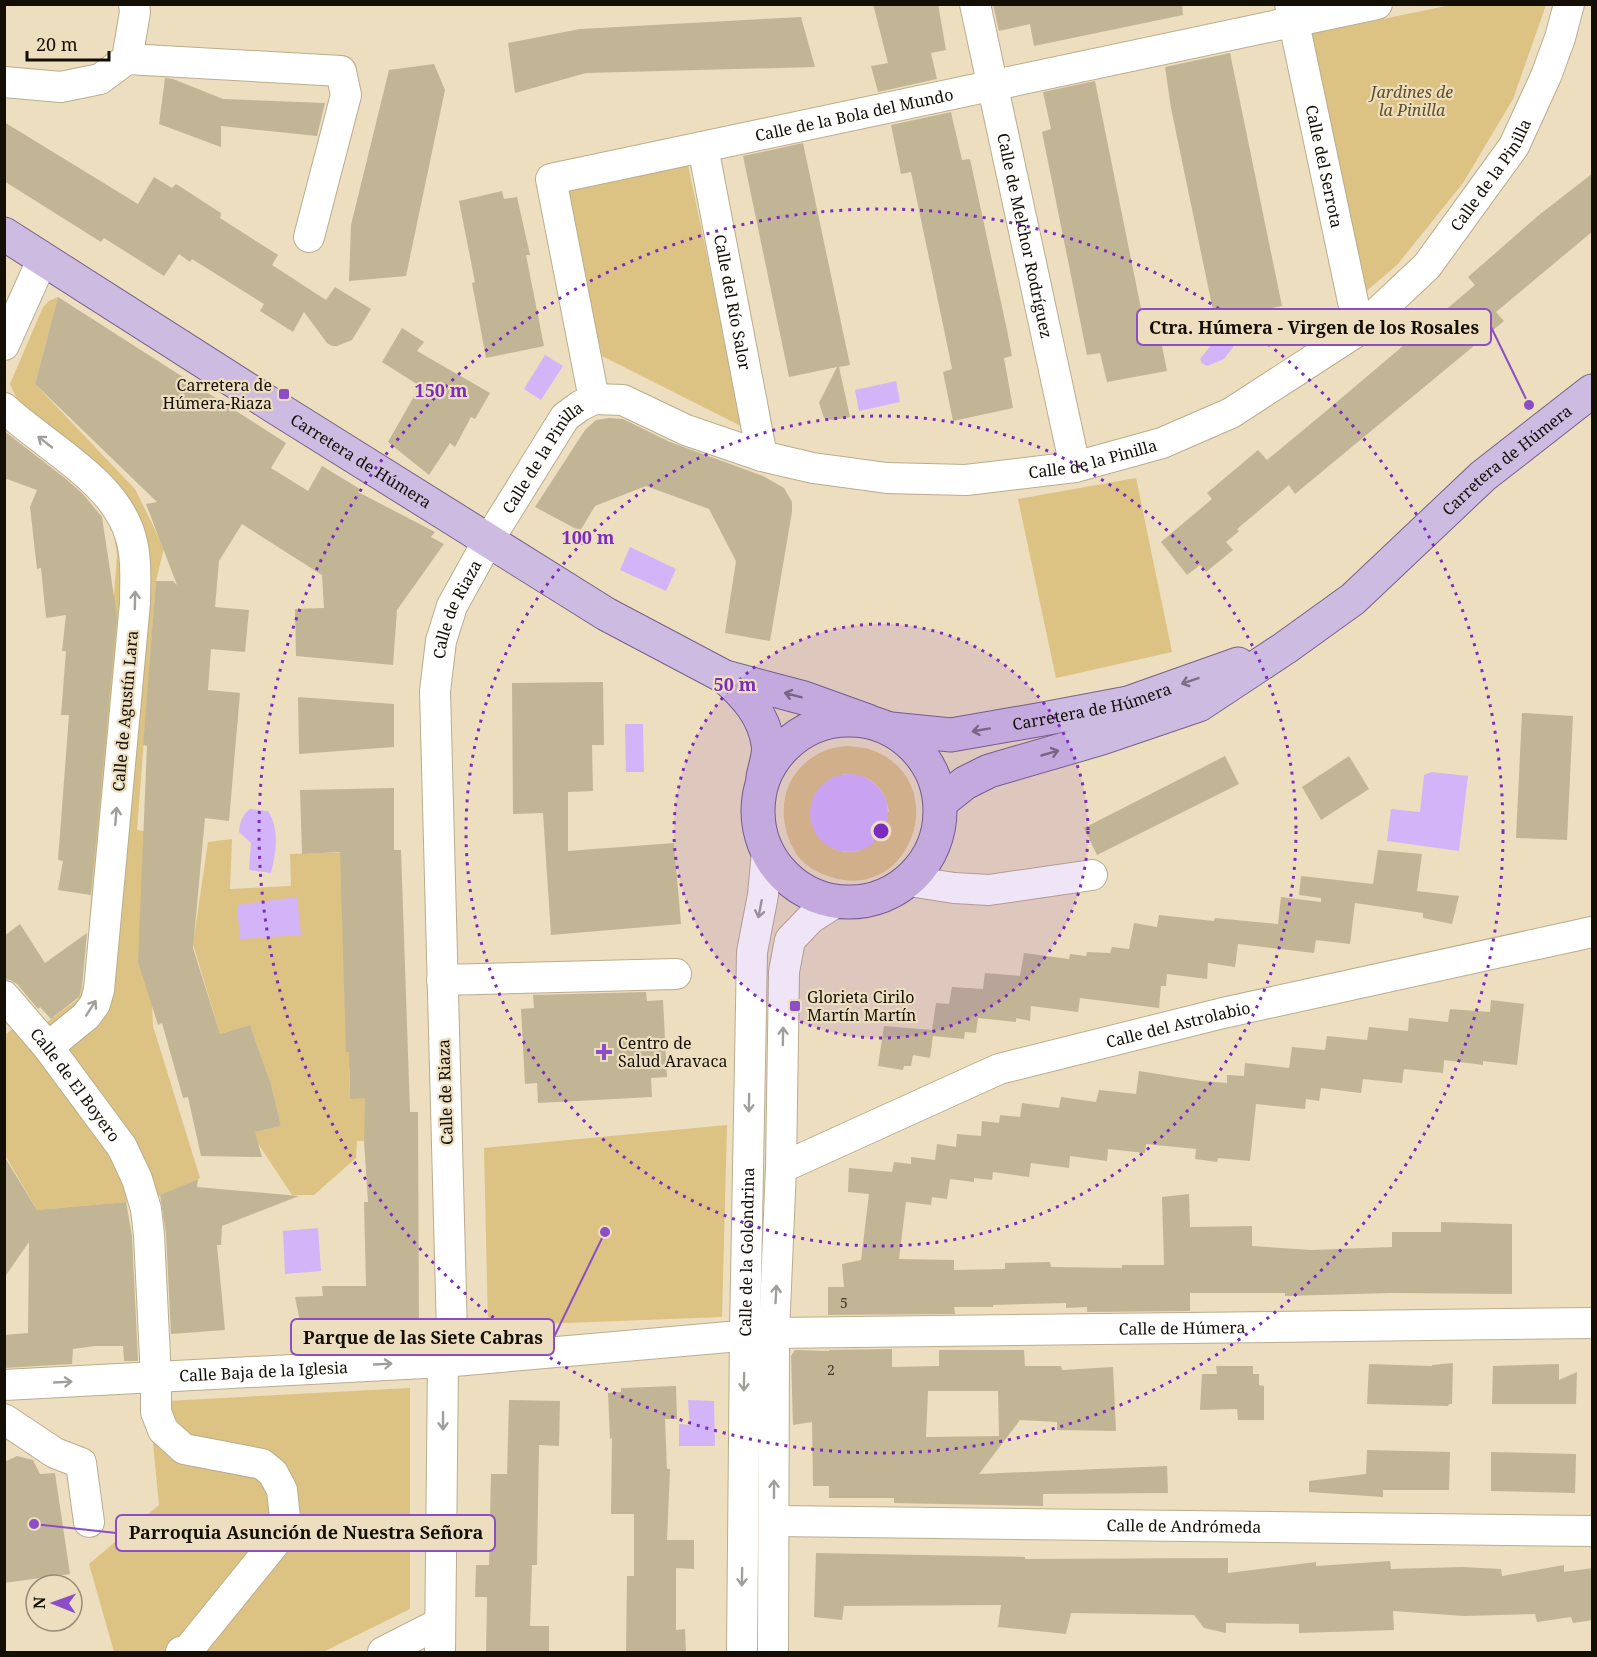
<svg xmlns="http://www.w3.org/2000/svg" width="1597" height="1657" font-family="'Noto Serif',serif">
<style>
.green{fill:#dcc283;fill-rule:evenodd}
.water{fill:#d4b4f9}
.building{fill:#c2b595;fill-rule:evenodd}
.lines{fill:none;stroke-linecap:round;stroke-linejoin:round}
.minor-casing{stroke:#baad8e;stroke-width:32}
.major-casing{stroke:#776188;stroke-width:35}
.minor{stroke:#fff;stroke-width:30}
.major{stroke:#cdbbe2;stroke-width:33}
.oneway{stroke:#a19f9b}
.oneway2{stroke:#7a6e7f}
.ring{fill:none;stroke:#7b2cbf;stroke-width:3;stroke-dasharray:3 6}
.poi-dot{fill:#8c4ec4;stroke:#ecdebe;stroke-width:2}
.labels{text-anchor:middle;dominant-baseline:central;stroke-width:4.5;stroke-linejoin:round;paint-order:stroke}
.number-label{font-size:14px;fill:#403829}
.park-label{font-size:16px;font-style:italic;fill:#5f4e25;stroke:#ecdebe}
.street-label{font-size:16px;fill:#140f05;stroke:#ecdebe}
.poi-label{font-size:16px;fill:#140f05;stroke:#ecdebe;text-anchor:start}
.centre{fill:#7b2cbf;stroke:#ecdebe;stroke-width:3}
.ring-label{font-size:18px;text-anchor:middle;font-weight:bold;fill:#7b2cbf;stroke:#ecdebe;stroke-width:4.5;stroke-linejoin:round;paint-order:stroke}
.leader{fill:none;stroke:#8c4ec4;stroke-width:2}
.callout-dot{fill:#8c4ec4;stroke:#ecdebe;stroke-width:2}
.callout{fill:#ecdebe;stroke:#8c4ec4;stroke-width:2}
.callout-label{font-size:18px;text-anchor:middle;font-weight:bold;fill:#140f05}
</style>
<rect width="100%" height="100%" fill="#ecdebe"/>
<!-- green -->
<g class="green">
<path d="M1451 5H1546L1513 99 1463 183 1397 265 1364 293 1310 34Z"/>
<path d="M688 165 743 427 602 356 567 191Z"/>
<path d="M58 297 35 384 135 489 164 548 156 581 137 830 144 831 153 1026 200 1178 150 1200 37 1210 5 1155V1035L32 1013 42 1026 78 999 85 982 117 555 111 516 15 395 10 384 43 307 49 301Z"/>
<path d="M1136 478 1172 652 1056 678 1018 499Z"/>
<path d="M847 746C854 747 862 747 869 749 955 778 912 904 831 877 818 873 805 866 797 855 773 817 781 770 824 751 831 748 839 747 847 746ZM845 774C871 775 883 785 889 811L859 851 846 852 833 849 815 794C824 783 831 778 845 774Z"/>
<path d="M232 839 230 889 291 886 290 854 355 852 356 1051 349 1069 350 1098H365V1141H357L356 1158 314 1195H292L251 1133 281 1126 271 1084 250 1025 220 1034 193 944 208 842Z"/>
<path d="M727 1125 722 1317 488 1326 484 1148Z"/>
<path d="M410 1388V1609L323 1652H114L89 1564 159 1505 149 1402Z"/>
</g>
<!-- water -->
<g class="water">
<path d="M1228 329 1234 332V346L1224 359 1207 366 1202 363 1200 359 1217 338 1220 331Z"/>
<path d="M545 355 563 366 541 400 524 389Z"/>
<path d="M896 381 900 402 859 411 855 390Z"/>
<path d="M630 547 676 569 666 591 620 570Z"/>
<path d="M625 724H643L644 772H626Z"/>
<path d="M1431 772 1468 776 1459 851 1387 841 1391 809 1420 812 1424 775Z"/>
<circle cx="849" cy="813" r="39"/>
<path d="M250 809 268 811C280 829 276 853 271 873L249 870 251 843 239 832C240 822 242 815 250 809Z"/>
<path d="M297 897 301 935 240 939 237 905Z"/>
<path d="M318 1228 321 1271 285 1274 283 1231Z"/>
<path d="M688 1400 714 1401 715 1446H679V1424L690 1425Z"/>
</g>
<!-- building -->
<g class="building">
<path d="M873 4H938L946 50 931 53 937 79 878 92 871 66 888 63Z"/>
<path d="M993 4H1182L1183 15 1034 46 1030 24 999 31Z"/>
<path d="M801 17 815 67 586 73 515 93 508 43 580 29Z"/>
<path d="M1230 53 1282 306 1215 320 1171 108 1165 67Z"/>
<path d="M434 64 445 90 406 276 349 281 351 225 389 70Z"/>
<path d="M165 78 173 79 223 99 325 103 317 136 221 126V147L159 124Z"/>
<path d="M1095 81 1148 343 1161 341 1167 371 1107 382 1100 353 1087 355 1042 132 1051 129 1043 92Z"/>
<path d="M951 112 962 160 970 159 1007 330 1012 356 1004 358 1013 408 953 421 943 372 952 369 947 344 911 172 901 174 891 125Z"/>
<path d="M4 122 138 204 154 177 172 188 176 184 221 213 220 218 278 255 272 265 326 300 335 287 371 309 352 340 337 346H332L327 343 304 312 293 332 260 311 264 304 192 259 190 262 179 254 164 276 104 238 101 242 4 181Z"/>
<path d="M803 143 850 365 839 367 850 417 833 420 824 418 819 403 837 367 789 377 743 156Z"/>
<path d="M1593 173V231L1496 312 1504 321 1295 494 1289 485 1262 508 1237 529 1239 531 1226 542 1233 550 1206 572 1200 565 1187 575 1161 542 1212 499 1207 493 1258 450 1267 460 1319 417 1475 285 1468 277 1539 215Z"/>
<path d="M502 191 504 199 517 197 530 255H526L544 346 486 358 472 283 475 282 459 201Z"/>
<path d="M58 297 286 443 271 468 308 491 322 466 360 489 358 492 435 532 431 537 444 544 397 610 393 665 296 656 295 609 324 608 322 575 242 524 219 561 215 607 249 610 245 652 211 649 208 690 240 693 229 821 205 818 193 948 220 1034 250 1025 271 1084 281 1126 255 1132 262 1157 201 1156 188 1097 183 1098 162 1023 158 1025 138 962 147 746 143 745 156 581H173L177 585 146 504 157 502 35 384Z"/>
<path d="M402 328 424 342 417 351 490 393 475 419 471 417 455 447 450 443 429 475 388 442 420 386 382 362Z"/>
<path d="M609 418 623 419 670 442 763 476 784 488 792 502V512L770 641 725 633 736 561 709 509 646 486 595 506 580 531 535 507 585 430 596 420Z"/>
<path d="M4 431 66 479 83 494 102 517 117 616 91 895 58 890 63 861 58 860 69 715H61L66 651H62L66 615 46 618 41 568 37 569 30 507 37 490 4 478Z"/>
<path d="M603 682 604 745H592L593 791 568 792V851L674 843 681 924 551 935 543 813 513 814 512 683Z"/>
<path d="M298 697 394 704V747L299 754Z"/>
<path d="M1522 713 1573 716 1567 840 1516 838Z"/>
<path d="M1225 756 1239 784 1097 855 1084 828Z"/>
<path d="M1349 756 1369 789 1321 820 1302 787Z"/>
<path d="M394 788V850H401L410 1112H418L419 1339 304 1341 295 1297 323 1296 322 1286H366L364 1202H368L364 1141 365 1098 350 1099 349 1052H346L340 852 302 854 300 790Z"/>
<path d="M1378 850 1422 854 1417 891 1459 896 1452 924 1423 918V913L1355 903 1350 944 1316 940 1314 953 1238 944 1235 967 1208 963 1207 979 1167 974 1166 986H1161L1159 1008 1080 998 1078 1012 1031 1006 1030 1021 1016 1018V1022L978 1018 976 1033 965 1032 964 1039 933 1036 930 1058 913 1055 911 1066H904L903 1070 878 1066 884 1026 932 1030 936 1003 949 1004 952 987 983 989 985 973 1020 976 1024 953 1069 959 1070 954 1086 956 1087 952 1110 953 1112 947 1129 949 1134 923 1157 927 1159 915 1214 921 1215 918 1278 924 1281 897 1321 902V898L1299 895 1301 876 1373 884Z"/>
<path d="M20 924 45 963 87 933 82 987 79 997 51 1019 40 1007 38 1009 17 984 10 980 4 979V936Z"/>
<path d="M646 992 647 1001 663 1000 667 1077 651 1078 652 1097 538 1103 537 1083 525 1084 521 1009 534 1008 533 995Z"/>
<path d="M1491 1000 1524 1004 1517 1065 1483 1061V1065L1444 1060 1443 1073 1404 1069 1402 1083 1363 1079 1361 1093 1321 1088 1319 1101 1306 1099 1305 1109 1256 1104 1250 1161 1218 1158 1217 1162 1195 1159 1196 1149 1146 1144 1145 1153 1108 1149 1107 1161 1070 1156 1069 1168 1031 1163 1029 1177 993 1172 992 1180 974 1178V1182L950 1179 947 1199 932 1197 931 1205 906 1202 899 1259 954 1260V1270L1005 1269V1263L1050 1262 1051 1267 1122 1268V1265H1164L1162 1197 1189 1194 1190 1227 1252 1226V1246L1312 1250 1392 1247V1232H1441V1222L1512 1224V1294L1391 1293 1285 1296V1293H1190V1311L1087 1312V1307L1066 1308V1303L993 1305V1307H954L955 1314 828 1315V1287H844L842 1264 861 1260 869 1194 848 1192 849 1168 892 1172 894 1162 911 1164V1157L935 1160 937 1144 956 1147 957 1134 981 1136 982 1121 999 1123 1000 1115 1020 1117 1022 1103 1059 1108 1061 1097 1096 1102 1099 1090 1136 1094 1139 1071 1202 1081 1227 1083V1075L1244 1076 1245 1063 1289 1068 1292 1047 1325 1050 1327 1036 1367 1040 1369 1027 1408 1031 1409 1018 1448 1022 1450 1009 1490 1012Z"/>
<path d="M4 1156 37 1210 126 1202 132 1236 138 1361H124L123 1346H95L73 1349 72 1364 4 1368V1335L28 1333 29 1242 4 1278Z"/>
<path d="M198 1179 197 1187 299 1196 222 1226 221 1245H217L225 1330 171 1334 166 1234 160 1195Z"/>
<path d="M892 1349V1367L939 1366V1350H1024L1025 1366H1061L1062 1370 1113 1367 1116 1431 1057 1430V1422L1020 1420 979 1474 1167 1466 1168 1493 1043 1494V1506L894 1503V1498H829V1486H813L812 1422 793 1425 791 1356 795 1350 829 1351V1350ZM928 1391H998L999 1436 926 1437Z"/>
<path d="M1453 1363 1452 1404H1449L1448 1406 1367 1404 1369 1364 1432 1366V1365Z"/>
<path d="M1559 1364V1380L1577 1372 1576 1404H1492L1493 1366Z"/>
<path d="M1216 1366H1253V1374H1259V1385L1264 1386V1420H1238L1237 1409 1200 1410 1202 1374H1217Z"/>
<path d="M676 1386 677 1419H665L667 1469H670L667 1540H694V1569L676 1568V1630L685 1629 686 1653H626L627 1576H634V1514H611L612 1438 610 1439 608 1393 621 1392V1388Z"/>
<path d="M509 1400 560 1401 559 1446 539 1445 537 1565H532L530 1626H549V1653H486L487 1597H475L476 1565H489L491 1474H507Z"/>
<path d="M1367 1450 1450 1452 1449 1490H1383V1497L1309 1492V1481L1366 1474Z"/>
<path d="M1491 1452 1576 1454 1575 1493 1491 1491Z"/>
<path d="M17 1456 33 1460 40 1474 55 1473 70 1574 4 1583V1462Z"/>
<path d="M816 1553 1025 1557V1559L1228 1558V1573L1316 1562V1566L1390 1561 1391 1569 1462 1567 1501 1569 1502 1576 1564 1565V1572L1593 1568V1620L1573 1623 1571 1617 1537 1622 1535 1614 1464 1616 1393 1611 1394 1630 1299 1633V1624L1226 1623V1633L1204 1628 1194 1615 1071 1613 1066 1634 998 1627 1001 1605 844 1606 842 1620 814 1617Z"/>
</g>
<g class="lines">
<defs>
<g id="minor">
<path id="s1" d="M975 4 1075 467"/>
<path id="s2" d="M1290 4 1359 330"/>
<path d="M127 59 341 71 346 95 309 237"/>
<path d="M4 82 61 87 100 79 127 59 135 12 134 4"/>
<path id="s3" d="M703 147 762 456"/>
<path d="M4 345 43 258"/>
<path id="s4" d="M594 399 551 179 1377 4"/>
<path d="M4 408C46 447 116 481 131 538 137 559 135 582 135 603L99 990 95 1004 86 1016 48 1047"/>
<path d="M909 881 954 888 989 890 1092 875"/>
<path d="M442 980 676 974"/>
<path id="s5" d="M4 996 48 1047 122 1147 137 1179 146 1209 149 1235 156 1378V1412L163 1430 184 1449 262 1464 273 1473 282 1490 285 1518 278 1539 188 1650 181 1652"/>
<path id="s6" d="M781 1168 999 1069 1223 1013 1592 932"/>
<path id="s7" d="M4 1385 443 1362 774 1333 1592 1323"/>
<path d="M4 1419 55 1453 81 1463 89 1522"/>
<path id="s8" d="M774 1521 1592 1531"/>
<path d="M383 1652 440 1623"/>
<path id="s9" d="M440 1652 443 1362 452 1333 435 691 441 641 452 606 488 541 565 417 580 406 594 399 623 400 686 430 762 456 813 468 887 478 966 480 1075 467 1162 443 1231 413 1359 330 1427 266 1514 146 1546 76 1560 38 1569 4"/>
<path id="s10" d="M742 1652 745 1334 752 952 763 895 767 851"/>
<path d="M773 1652 774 1333 781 1168 784 972 790 940 811 918 836 902"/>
</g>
<g id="major">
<path id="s11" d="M4 234 275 407 606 614 725 677 804 698 868 721"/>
<path d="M725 677C745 695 764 715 768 744 770 753 765 767 763 777"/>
<circle cx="849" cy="811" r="91"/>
<path id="s12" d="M891 729 951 735 1043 719 1128 703 1238 664"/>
<path id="s13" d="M941 802 965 783 989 771 1102 738 1199 705 1285 648 1353 599 1483 476 1592 391"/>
</g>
</defs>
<!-- minor casing -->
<use href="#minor" class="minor-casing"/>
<!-- major casing -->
<use href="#major" class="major-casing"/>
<!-- minor -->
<use href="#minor" class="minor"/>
<!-- major -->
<use href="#major" class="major"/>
</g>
<!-- one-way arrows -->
<defs><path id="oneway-shaft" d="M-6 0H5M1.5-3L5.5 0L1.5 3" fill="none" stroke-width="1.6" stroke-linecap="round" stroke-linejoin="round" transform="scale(1.5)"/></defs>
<g class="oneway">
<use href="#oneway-shaft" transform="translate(45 442) rotate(-142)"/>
<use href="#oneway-shaft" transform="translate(135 600) rotate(-89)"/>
<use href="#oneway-shaft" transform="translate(116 816) rotate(-85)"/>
<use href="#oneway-shaft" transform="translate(760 909) rotate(101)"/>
<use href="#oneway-shaft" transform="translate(91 1008) rotate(-57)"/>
<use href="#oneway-shaft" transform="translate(783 1036) rotate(-89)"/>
<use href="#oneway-shaft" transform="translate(749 1103) rotate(91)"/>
<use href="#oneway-shaft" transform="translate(776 1294) rotate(-87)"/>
<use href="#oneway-shaft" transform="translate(383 1364) rotate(-3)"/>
<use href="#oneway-shaft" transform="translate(63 1382) rotate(-3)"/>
<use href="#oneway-shaft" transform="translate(744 1382) rotate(91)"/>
<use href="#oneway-shaft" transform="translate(443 1421) rotate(90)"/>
<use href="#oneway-shaft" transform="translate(774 1489) rotate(-90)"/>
<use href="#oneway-shaft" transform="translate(742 1577) rotate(91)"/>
</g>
<g class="oneway2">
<use href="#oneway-shaft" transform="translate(1190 681) rotate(161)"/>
<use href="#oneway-shaft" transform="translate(793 695) rotate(-165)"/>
<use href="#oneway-shaft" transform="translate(981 730) rotate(170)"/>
<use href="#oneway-shaft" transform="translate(1050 753) rotate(-16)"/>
</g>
<!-- distance rings -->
<circle cx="881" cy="831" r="207" fill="#7b2cbf" fill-opacity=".12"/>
<g class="ring">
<circle cx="881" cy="831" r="207"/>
<circle cx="881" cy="831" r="415"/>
<circle cx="881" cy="831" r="622"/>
</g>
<!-- markers -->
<g class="poi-dot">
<rect x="278" y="388" width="12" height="12" rx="3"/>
<rect x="789" y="1000" width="12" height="12" rx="3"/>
<path d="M601 1043h6v6h6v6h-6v6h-6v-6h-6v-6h6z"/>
</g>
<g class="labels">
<!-- number labels -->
<g class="number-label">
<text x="844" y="1302">5</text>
<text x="831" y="1369">2</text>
</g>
<!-- park labels -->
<g class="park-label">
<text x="1412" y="92">Jardines de<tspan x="1412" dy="18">la Pinilla</tspan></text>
</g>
<!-- street labels -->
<g class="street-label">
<text stroke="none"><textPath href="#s4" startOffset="534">Calle de la Bola del Mundo</textPath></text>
<text stroke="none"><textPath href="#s2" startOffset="166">Calle del Serrota</textPath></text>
<text stroke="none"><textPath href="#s9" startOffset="2322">Calle de la Pinilla</textPath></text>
<text stroke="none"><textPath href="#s1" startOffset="237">Calle de Melchor Rodríguez</textPath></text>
<text stroke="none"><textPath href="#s3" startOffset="158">Calle del Río Salor</textPath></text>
<text stroke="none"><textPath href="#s9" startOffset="1818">Calle de la Pinilla</textPath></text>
<text stroke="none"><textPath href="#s9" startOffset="1224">Calle de la Pinilla</textPath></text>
<text stroke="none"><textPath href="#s13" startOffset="672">Carretera de Húmera</textPath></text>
<text stroke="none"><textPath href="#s11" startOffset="423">Carretera de Húmera</textPath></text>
<text stroke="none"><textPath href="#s9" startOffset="1048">Calle de Riaza</textPath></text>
<text stroke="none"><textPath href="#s12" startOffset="204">Carretera de Húmera</textPath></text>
<text transform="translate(125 711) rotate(-85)">Calle de Agustín Lara</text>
<text stroke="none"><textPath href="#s6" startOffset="424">Calle del Astrolabio</textPath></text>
<text stroke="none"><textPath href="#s5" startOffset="114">Calle de El Boyero</textPath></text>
<text transform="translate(445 1092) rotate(-92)">Calle de Riaza</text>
<text stroke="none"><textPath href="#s10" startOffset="400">Calle de la Golondrina</textPath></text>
<text stroke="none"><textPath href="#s7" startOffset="1180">Calle de Húmera</textPath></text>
<text stroke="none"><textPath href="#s7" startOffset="260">Calle Baja de la Iglesia</textPath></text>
<text stroke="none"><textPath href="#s8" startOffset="410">Calle de Andrómeda</textPath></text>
</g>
<!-- poi labels -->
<g class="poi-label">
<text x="272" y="385" text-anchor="end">Carretera de<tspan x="272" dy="18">Húmera-Riaza</tspan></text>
<text x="807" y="997">Glorieta Cirilo<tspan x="807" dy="18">Martín Martín</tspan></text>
<text x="618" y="1043">Centro de<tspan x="618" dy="18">Salud Aravaca</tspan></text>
</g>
</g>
<circle cx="881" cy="831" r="9" class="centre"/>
<g class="ring-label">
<text x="441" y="397">150 m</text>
<text x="588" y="544">100 m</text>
<text x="735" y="691">50 m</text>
</g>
<!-- callouts -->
<path class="leader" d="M1529 405L1491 327M605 1232L554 1337M34 1524L116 1533"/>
<g class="callout-dot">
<circle cx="1529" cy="405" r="6"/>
<circle cx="605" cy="1232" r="6"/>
<circle cx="34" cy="1524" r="6"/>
</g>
<g class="callout">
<rect x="1137" y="309" width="354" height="36" rx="6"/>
<rect x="291" y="1319" width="263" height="36" rx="6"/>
<rect x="116" y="1515" width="379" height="36" rx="6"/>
</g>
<g class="callout-label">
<text x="1314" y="334">Ctra. Húmera - Virgen de los Rosales</text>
<text x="423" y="1344">Parque de las Siete Cabras</text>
<text x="306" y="1539">Parroquia Asunción de Nuestra Señora</text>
</g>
<!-- border -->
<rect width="1597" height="1657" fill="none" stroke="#140f05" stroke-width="12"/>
<!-- north arrow -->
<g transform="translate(54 1603) rotate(271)"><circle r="28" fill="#ecdebe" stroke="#968b74" stroke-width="1.5"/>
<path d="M0-4.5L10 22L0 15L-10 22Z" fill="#8c4ec4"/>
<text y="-9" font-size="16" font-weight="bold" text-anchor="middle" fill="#140f05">N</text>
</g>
<!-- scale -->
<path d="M27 51v9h82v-9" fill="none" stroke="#140f05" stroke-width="3"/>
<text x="36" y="51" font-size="18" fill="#140f05" stroke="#ecdebe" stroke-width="4.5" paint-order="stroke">20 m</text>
</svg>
